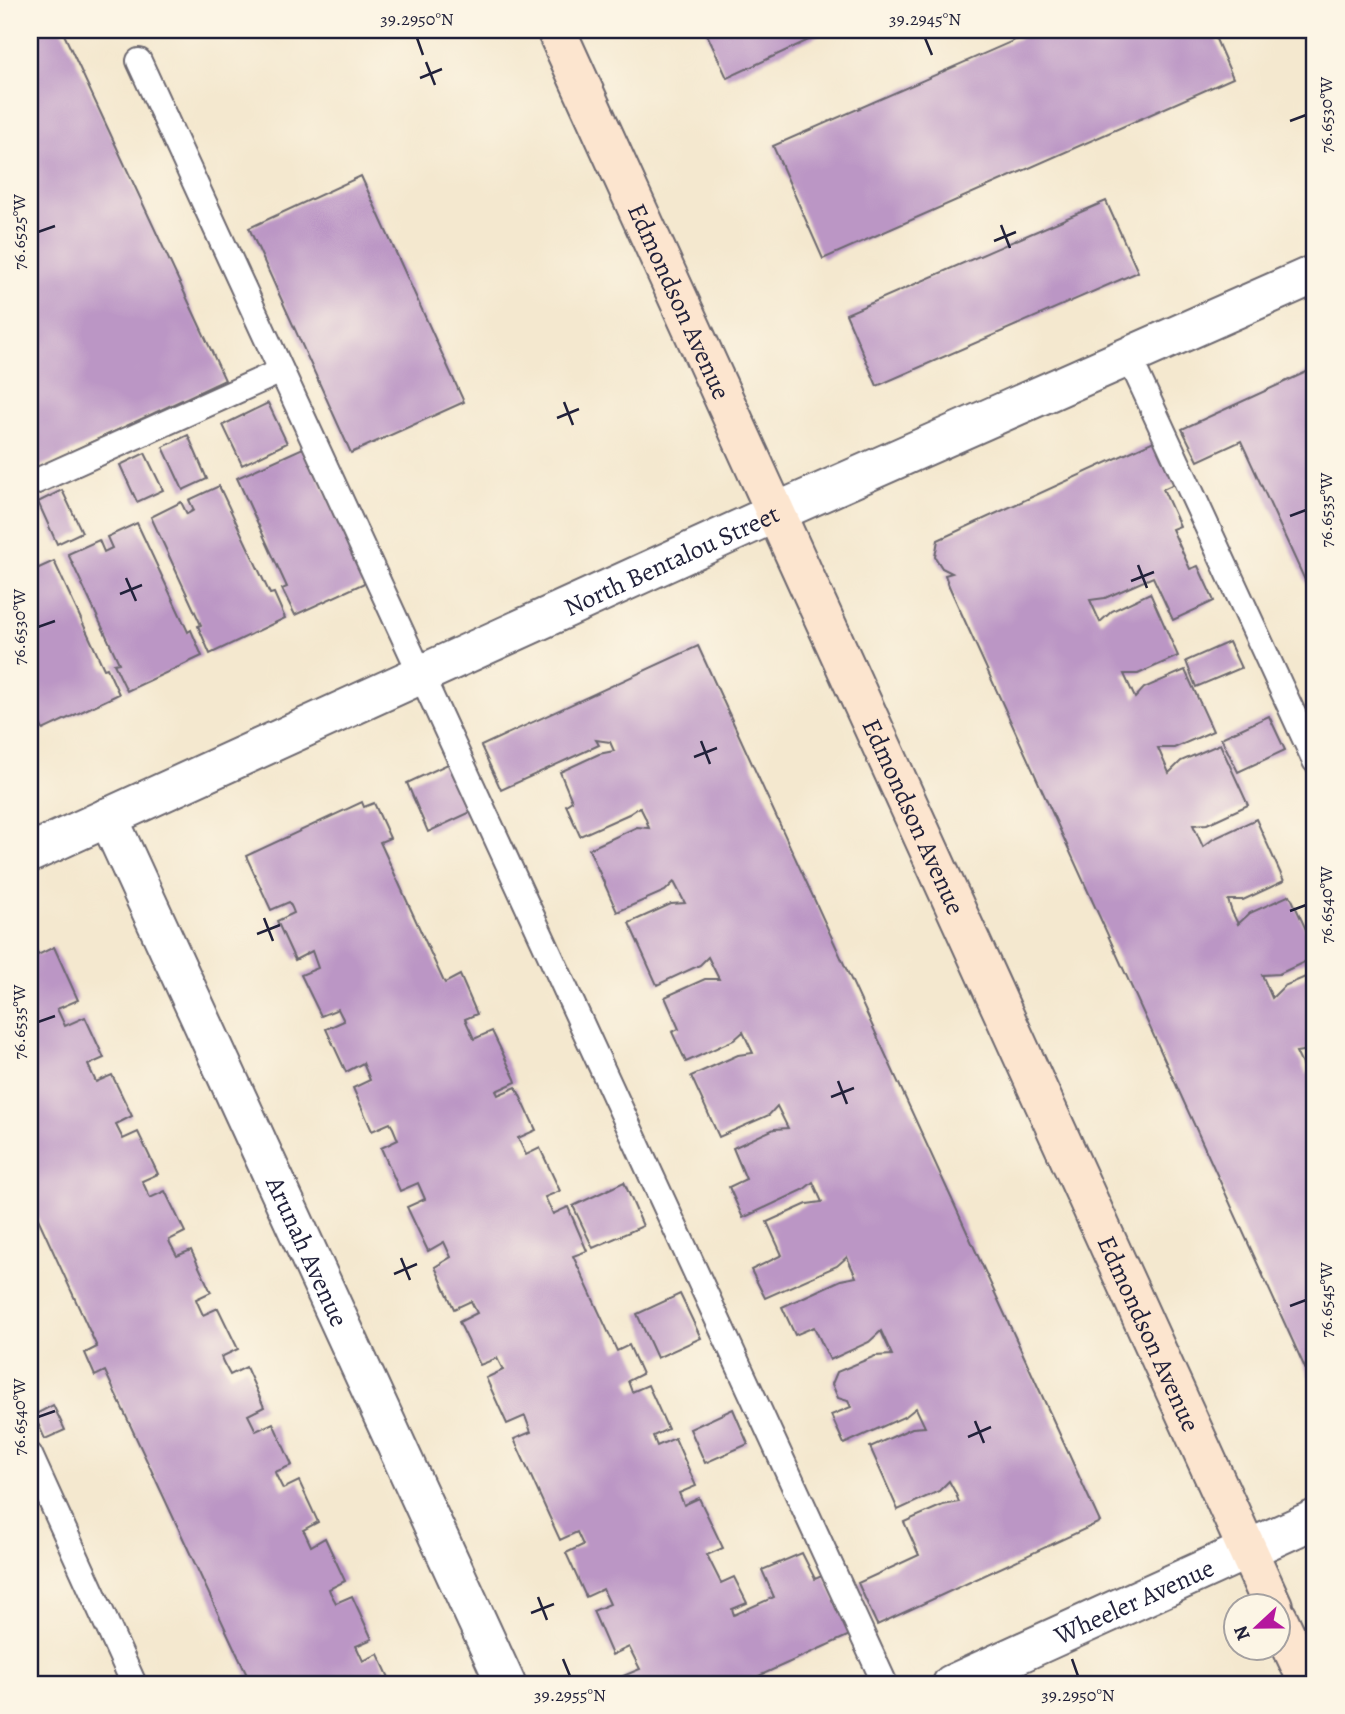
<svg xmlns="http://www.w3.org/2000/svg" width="1345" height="1714" font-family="Alegreya,serif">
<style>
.building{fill:#bb96c5}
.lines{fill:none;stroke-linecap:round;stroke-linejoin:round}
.service-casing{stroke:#6c676f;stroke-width:28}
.minor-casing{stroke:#6c676f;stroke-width:42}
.tertiary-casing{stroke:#6c676f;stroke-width:42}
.secondary-casing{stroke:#6c676f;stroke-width:42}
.service{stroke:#fff;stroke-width:24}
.minor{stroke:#fff;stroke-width:38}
.tertiary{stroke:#fff;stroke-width:38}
.secondary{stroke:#fce5cf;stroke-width:38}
.ticks{fill:none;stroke:#22223b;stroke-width:2.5}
.labels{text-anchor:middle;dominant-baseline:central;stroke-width:7;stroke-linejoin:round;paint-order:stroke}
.street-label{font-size:26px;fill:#22223b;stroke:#fcf5e5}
.neatline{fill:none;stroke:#22223b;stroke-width:2.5}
.ticks-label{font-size:18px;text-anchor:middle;fill:#22223b}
</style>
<rect width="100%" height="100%" fill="#fcf5e5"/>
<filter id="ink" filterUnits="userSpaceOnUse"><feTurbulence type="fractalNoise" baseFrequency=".0143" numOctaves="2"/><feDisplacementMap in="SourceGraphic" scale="14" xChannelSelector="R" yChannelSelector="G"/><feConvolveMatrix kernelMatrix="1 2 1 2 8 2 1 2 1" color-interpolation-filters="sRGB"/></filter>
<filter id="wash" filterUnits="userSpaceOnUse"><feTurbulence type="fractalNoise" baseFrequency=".00686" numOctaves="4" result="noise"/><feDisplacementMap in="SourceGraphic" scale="28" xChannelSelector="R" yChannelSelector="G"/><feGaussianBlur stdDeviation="1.57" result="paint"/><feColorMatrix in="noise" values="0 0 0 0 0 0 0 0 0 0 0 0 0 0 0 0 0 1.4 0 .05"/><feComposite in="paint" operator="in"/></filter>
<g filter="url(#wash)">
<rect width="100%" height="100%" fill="#f4e8cf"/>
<g id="blocks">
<!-- building -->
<g class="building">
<path d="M30 30H62L225 380 30 471Z"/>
<path d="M705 30H830L727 78Z"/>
<path d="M1038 30H1212L1233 78 823 259 773 146Z"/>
<path d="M361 176 464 402 351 453 249 228Z"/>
<path d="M1106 201 1138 272 877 386 846 314Z"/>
<path d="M1315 368V602L1241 441 1198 461 1182 429Z"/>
<path d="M268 403 287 443 242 465 223 425Z"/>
<path d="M188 435 207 479 183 490 163 447Z"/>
<path d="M1156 440 1176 483 1163 489 1180 526 1172 529 1190 569 1198 566 1214 601 1173 620 1153 577 1105 598 1090 600 1100 622 1112 611 1150 593 1178 656 1138 674H1124L1135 698 1144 688 1185 670 1213 731 1174 748H1158L1169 773 1181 761 1220 744 1248 805 1207 824 1193 825 1203 847 1213 839 1256 819 1284 881 1243 900H1228L1232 912 1238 924 1250 913 1290 895 1315 949V957L1279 974 1262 975 1272 998 1284 986 1315 973V1049L1296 1052 1307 1075 1315 1066V1390L949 586 945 575 952 573 942 568 935 557 938 540Z"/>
<path d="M303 448 371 580 295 615 282 589 287 587 237 478Z"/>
<path d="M145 453 163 490 137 502 120 465Z"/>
<path d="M219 486 270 594 274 593 285 618 210 654 198 626 201 625 151 517 181 502 187 514 194 510 189 500Z"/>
<path d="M62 490 82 532 57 544 38 502Z"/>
<path d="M137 523 188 632 191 630 202 656 127 691 114 664 119 663 68 554 99 540 104 552 112 548 107 537Z"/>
<path d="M54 561 104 669 107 668 119 694 43 730 30 703 35 701 30 690V572Z"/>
<path d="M1229 642 1241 668 1196 687 1186 661Z"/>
<path d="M698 646 1100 1522 877 1625 858 1583 919 1555 904 1522 943 1505 959 1502 955 1492 949 1481 939 1491 898 1510 870 1447 912 1428 925 1427 916 1408 906 1416 844 1444 831 1415 851 1407 848 1401 838 1398 832 1384 837 1372 875 1356 892 1355 881 1331 869 1342 830 1360 814 1327 795 1335 782 1307 841 1280 856 1277 847 1257 837 1266 765 1298 751 1270 782 1255 767 1222 807 1204 822 1202 813 1182 803 1190 743 1218 729 1187 746 1179 733 1148 774 1129 788 1128 777 1106 769 1115 719 1137 691 1076 738 1055 753 1053 743 1032 734 1040 686 1062 672 1032 679 1029 665 997 705 979H719L708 957 700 965 657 985 629 923 671 904 685 903 674 882 665 891 617 912 589 849 637 827 649 828 645 817 640 807 629 814 580 836 567 807 566 805 572 801 560 772 599 754 614 751 610 742 596 740 599 745 501 790 481 746Z"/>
<path d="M1269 716 1285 750 1238 772 1221 738Z"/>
<path d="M450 763 473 811 428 832 407 783Z"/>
<path d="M362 802 364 807 374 803 390 838 380 842 443 980 445 983 460 975 477 1014 465 1019 474 1039 492 1031 515 1079 516 1082 496 1091 498 1095 516 1087 536 1130 518 1138 526 1155 540 1148 560 1191 545 1197 553 1214 568 1207 587 1251 573 1256 617 1351 629 1345 642 1374 628 1381 632 1392 648 1385 668 1429 653 1436 657 1446 675 1438 696 1486 679 1493 684 1505 699 1498 723 1548 707 1555 721 1583 734 1577 747 1603 732 1609 734 1615 774 1597 762 1570 802 1553 815 1579 824 1575 852 1634 741 1684H626L623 1676 640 1669 629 1647 612 1655 593 1611 610 1604 603 1589 586 1597 566 1553 583 1545 577 1532 560 1540 514 1439 531 1432 525 1416 507 1424 486 1378 503 1370 497 1358 480 1365 459 1322 477 1313 471 1301 454 1309 435 1267 451 1257 444 1242 428 1251 407 1207 425 1199 418 1183 400 1191 381 1148 398 1140 393 1128 390 1123 372 1131 353 1088 370 1080 363 1063 346 1072 326 1029 344 1021 338 1009 321 1016 301 975 318 968 312 951 295 960 277 921 294 913 292 908 289 902 271 910 246 856Z"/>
<path d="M54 947 78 1000 57 1009 59 1013 65 1026 85 1017 104 1058 88 1065 96 1082 112 1075 132 1116 116 1124 117 1127 123 1139 138 1132 158 1174 142 1181 144 1185 150 1198 165 1191 185 1232 169 1240 170 1243 177 1256 191 1250 211 1292 196 1299 197 1302 203 1315 218 1308 238 1349 221 1357 223 1362 230 1375 246 1367 264 1407 248 1415 256 1431 273 1423 292 1465 275 1472 276 1475 283 1489 299 1481 318 1522 303 1530 305 1533 311 1546 325 1538 345 1581 329 1589 330 1592 336 1603 352 1596 372 1639 356 1646 363 1661 378 1654 392 1684H251L105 1371 95 1376 85 1353 97 1347 30 1201V951L35 949 38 955Z"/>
<path d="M624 1182 643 1226 593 1248 573 1206Z"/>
<path d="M680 1294 701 1338 657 1358 637 1314Z"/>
<path d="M53 1405 65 1430 45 1439 34 1415Z"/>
<path d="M733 1409 748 1444 705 1463 690 1429Z"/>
</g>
</g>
</g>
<g filter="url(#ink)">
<use href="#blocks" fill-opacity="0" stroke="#6c676f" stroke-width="2"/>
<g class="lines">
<defs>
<g id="service">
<path d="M139 61 885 1684"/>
<path d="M1129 357 1315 761"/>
<path d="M30 484 281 371"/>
<path d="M30 1455 134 1684"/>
</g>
<g id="minor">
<path d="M777 512 1315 274"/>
<path id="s1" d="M108 817 506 1684"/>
<path id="s2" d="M952 1684 1315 1519"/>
</g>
<g id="tertiary">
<path id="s3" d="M30 853 777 512"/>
</g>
<g id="secondary">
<path id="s4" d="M556 30 1273 1606"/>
<path d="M1278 1618 1309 1684"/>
</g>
</defs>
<!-- service casing -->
<use href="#service" class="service-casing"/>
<!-- minor casing -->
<use href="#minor" class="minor-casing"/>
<!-- tertiary casing -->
<use href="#tertiary" class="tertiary-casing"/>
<!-- secondary casing -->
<use href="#secondary" class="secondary-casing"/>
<!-- service -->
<use href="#service" class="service"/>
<!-- minor -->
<use href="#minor" class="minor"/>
<!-- tertiary -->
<use href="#tertiary" class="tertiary"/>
<!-- secondary -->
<use href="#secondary" class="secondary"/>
</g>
</g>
<!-- ticks -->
<path class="ticks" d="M417 38 423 55M925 38 932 55M426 62 435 85M420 78 442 69M1290 121 1306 115M1001 225 1010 248M38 232 55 226M994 241 1016 232M564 402 573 425M557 418 579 409M1290 516 1306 510M1138 565 1147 588M126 578 136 601M1131 581 1154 572M120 594 142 585M38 627 55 621M701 741 710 764M694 757 717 748M1290 911 1306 905M264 918 273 941M257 934 280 925M38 1022 55 1016M838 1081 847 1104M831 1097 854 1088M401 1258 410 1280M394 1274 417 1264M1290 1306 1306 1300M38 1417 55 1411M975 1421 984 1443M968 1437 991 1427M538 1597 547 1620M531 1613 554 1604M563 1659 570 1676M1072 1659 1078 1676"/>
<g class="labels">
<!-- street labels -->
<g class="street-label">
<text stroke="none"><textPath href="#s4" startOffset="298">Edmondson Avenue</textPath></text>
<text stroke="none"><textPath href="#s3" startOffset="705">North Bentalou Street</textPath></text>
<text stroke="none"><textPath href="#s4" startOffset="864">Edmondson Avenue</textPath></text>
<text stroke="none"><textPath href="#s1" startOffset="478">Arunah Avenue</textPath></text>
<text stroke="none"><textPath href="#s4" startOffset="1432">Edmondson Avenue</textPath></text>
<text stroke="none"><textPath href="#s2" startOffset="200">Wheeler Avenue</textPath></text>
</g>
</g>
<!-- margin -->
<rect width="1345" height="1714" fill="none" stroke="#fcf5e5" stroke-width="77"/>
<!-- north arrow -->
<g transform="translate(1257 1627) rotate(248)"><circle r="33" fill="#fcf5e5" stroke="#a5a1a1" stroke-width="2"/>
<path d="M0-5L12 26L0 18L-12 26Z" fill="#b5179e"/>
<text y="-10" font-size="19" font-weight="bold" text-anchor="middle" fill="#22223b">N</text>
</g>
<rect x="38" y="38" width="1268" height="1638" class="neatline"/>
<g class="ticks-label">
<text x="417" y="25">39.2950°N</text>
<text x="925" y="25">39.2945°N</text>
<text transform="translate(1326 115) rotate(-90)" y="6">76.6530°W</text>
<text transform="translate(19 232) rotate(-90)" y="6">76.6525°W</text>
<text transform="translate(1326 510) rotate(-90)" y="6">76.6535°W</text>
<text transform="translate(19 627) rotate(-90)" y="6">76.6530°W</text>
<text transform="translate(1326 905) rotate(-90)" y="6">76.6540°W</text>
<text transform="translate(19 1022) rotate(-90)" y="6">76.6535°W</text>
<text transform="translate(1326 1300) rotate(-90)" y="6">76.6545°W</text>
<text transform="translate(19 1417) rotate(-90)" y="6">76.6540°W</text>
<text x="570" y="1701">39.2955°N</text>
<text x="1078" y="1701">39.2950°N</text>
</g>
</svg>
